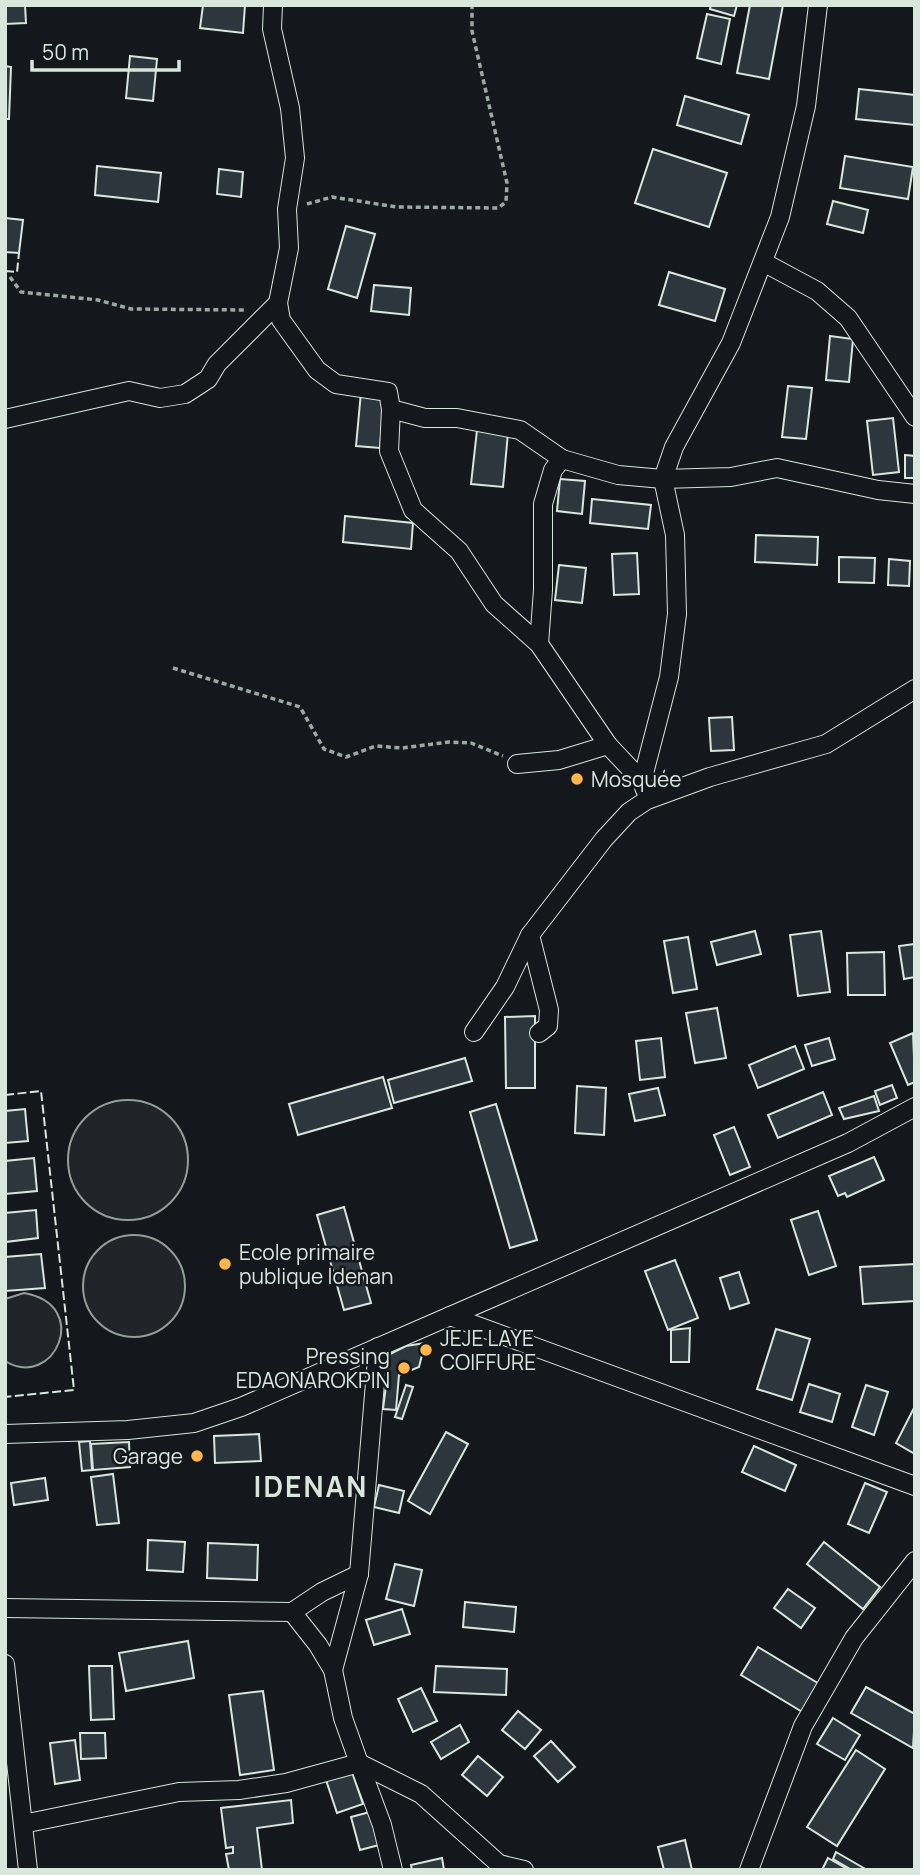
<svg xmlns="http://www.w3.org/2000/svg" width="920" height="1875" font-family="Manrope,sans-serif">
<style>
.pitch{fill:#202428;stroke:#939e99;stroke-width:2}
.building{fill:#2c363c;stroke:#d8e6dc;stroke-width:2}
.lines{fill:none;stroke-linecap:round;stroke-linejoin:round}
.minor-casing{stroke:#d8e6dc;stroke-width:20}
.path{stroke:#9da8a2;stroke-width:3.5;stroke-dasharray:5 3.5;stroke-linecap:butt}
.minor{stroke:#14181c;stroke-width:18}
.fence{stroke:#d8e6dc;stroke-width:2;stroke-dasharray:9 3.5;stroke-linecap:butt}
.poi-dot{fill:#ffb74d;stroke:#14181c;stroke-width:2.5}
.labels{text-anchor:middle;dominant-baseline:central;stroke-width:5;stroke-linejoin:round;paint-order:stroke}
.poi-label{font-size:21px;fill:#d8e6dc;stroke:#14181c;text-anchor:start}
.district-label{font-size:28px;font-weight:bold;letter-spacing:2px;fill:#d8e6dc;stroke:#14181c}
</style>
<rect width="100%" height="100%" fill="#14181c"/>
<!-- pitch -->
<g class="pitch">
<circle cx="128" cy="1160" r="60"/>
<circle cx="134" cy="1286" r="51"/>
<path d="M24 1293C93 1305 54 1391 5 1361V1299Z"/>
</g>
<!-- building -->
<g class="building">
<path d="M5 5H25L26 23 5 24Z"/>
<path d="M203 5H245L243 33 200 28Z"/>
<path d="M711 5H737L734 16 710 9Z"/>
<path d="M750 5H783L769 79 737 73Z"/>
<path d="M707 14 730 19 721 64 697 58Z"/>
<path d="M130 56 157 59 153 101 126 98Z"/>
<path d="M5 66 11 67 9 119H5Z"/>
<path d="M859 89 915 95V125L856 119Z"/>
<path d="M685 96 749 115 741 144 677 125Z"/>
<path d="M653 149 727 173 709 227 635 203Z"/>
<path d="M845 156 913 167 908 199 840 188Z"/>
<path d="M97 166 161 173 158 202 95 195Z"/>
<path d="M219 169 243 172 241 197 217 194Z"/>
<path d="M833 201 868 210 863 233 827 224Z"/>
<path d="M5 218 23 220 19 253 5 252Z"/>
<path d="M346 226 375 234 357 298 328 289Z"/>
<path d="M669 272 725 289 715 321 659 305Z"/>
<path d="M374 285 411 288 409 315 371 311Z"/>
<path d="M830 336 853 339 849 382 826 380Z"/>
<path d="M788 386 812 388 806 439 782 437Z"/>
<path d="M361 392 385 394 380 448 356 446Z"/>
<path d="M893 418 899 472 873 475 867 421Z"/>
<path d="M477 430 508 433 503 487 471 484Z"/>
<path d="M905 455 915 456V478H905Z"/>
<path d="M560 479 585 481 582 514 557 511Z"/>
<path d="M592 499 651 505 648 529 590 523Z"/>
<path d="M345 516 413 523 411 549 343 542Z"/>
<path d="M756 535 818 537 817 565 755 562Z"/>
<path d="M637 553 639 594 614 595 612 554Z"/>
<path d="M839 557 875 558 874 583 839 582Z"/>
<path d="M889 559 910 561 909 586 888 585Z"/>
<path d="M559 565 586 568 582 603 555 600Z"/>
<path d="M732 717 734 750 711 751 709 718Z"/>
<path d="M755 931 761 954 717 965 711 942Z"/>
<path d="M821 931 830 992 798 996 790 935Z"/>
<path d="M688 937 697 989 673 993 664 941Z"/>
<path d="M915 944V977L904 979 899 946Z"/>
<path d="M884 952 885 995H848L847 953Z"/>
<path d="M717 1008 726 1058 695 1063 686 1013Z"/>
<path d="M535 1016V1088H506L505 1017Z"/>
<path d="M913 1033 915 1082 908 1085 890 1043Z"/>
<path d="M661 1038 665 1077 640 1080 636 1041Z"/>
<path d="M829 1038 835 1059 812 1066 805 1045Z"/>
<path d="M795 1046 804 1069 758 1088 749 1065Z"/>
<path d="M465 1058 472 1081 394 1103 388 1080Z"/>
<path d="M383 1077 392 1108 298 1135 289 1104Z"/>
<path d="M892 1085 897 1098 880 1105 875 1091Z"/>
<path d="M577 1086 606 1088 604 1135 575 1133Z"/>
<path d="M658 1088 665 1115 635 1121 629 1094Z"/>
<path d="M823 1092 832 1115 778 1138 768 1115Z"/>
<path d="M874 1096 879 1111 844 1119 839 1108Z"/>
<path d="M496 1104 537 1240 510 1248 470 1112Z"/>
<path d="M25 1109 28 1141 5 1143V1111Z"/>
<path d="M734 1127 750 1167 730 1175 714 1135Z"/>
<path d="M874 1157 884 1180 847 1197 845 1193 838 1196 829 1176Z"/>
<path d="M34 1158 37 1191 5 1194V1161Z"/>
<path d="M344 1207 371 1303 344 1310 317 1215Z"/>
<path d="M36 1210 38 1238 5 1242V1213Z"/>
<path d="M818 1211 836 1266 809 1275 791 1220Z"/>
<path d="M41 1254 45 1288 5 1291V1257Z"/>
<path d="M675 1260 698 1318 668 1330 645 1271Z"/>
<path d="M915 1264V1301L863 1304 860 1267Z"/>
<path d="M739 1272 749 1303 730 1309 720 1278Z"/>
<path d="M690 1328 689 1362H671V1330Z"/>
<path d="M776 1329 810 1339 792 1400 757 1389Z"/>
<path d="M425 1343 419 1367 399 1375 396 1410 383 1409 390 1354 406 1346Z"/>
<path d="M809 1384 840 1394 832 1422 800 1412Z"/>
<path d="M406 1385 413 1387 402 1419 395 1417Z"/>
<path d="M866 1385 888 1392 874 1435 852 1427Z"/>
<path d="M915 1406V1454L896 1443Z"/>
<path d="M446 1432 468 1444 430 1514 408 1501Z"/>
<path d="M259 1434 261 1461 215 1463 214 1436Z"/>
<path d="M90 1441 92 1470 82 1471 79 1442Z"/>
<path d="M129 1442 130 1467 93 1470 91 1444Z"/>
<path d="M754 1446 796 1465 785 1491 742 1472Z"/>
<path d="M113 1474 119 1523 97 1525 91 1477Z"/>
<path d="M45 1478 48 1500 14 1505 11 1483Z"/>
<path d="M865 1483 887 1492 869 1533 848 1524Z"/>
<path d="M379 1485 404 1491 399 1513 374 1507Z"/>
<path d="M148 1540 185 1542 183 1572 147 1570Z"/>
<path d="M824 1542 880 1587 863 1609 807 1564Z"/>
<path d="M208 1543 258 1545 257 1580 207 1578Z"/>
<path d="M395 1564 422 1570 414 1606 386 1599Z"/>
<path d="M788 1589 815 1608 801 1628 774 1608Z"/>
<path d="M465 1602 516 1607 514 1632 463 1627Z"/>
<path d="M402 1609 410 1634 374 1645 366 1620Z"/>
<path d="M188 1641 194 1678 126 1691 119 1653Z"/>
<path d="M758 1647 821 1685 804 1713 741 1675Z"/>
<path d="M89 1666H112L114 1719 91 1720Z"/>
<path d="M436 1666 507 1669 506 1695 434 1692Z"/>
<path d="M866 1687 915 1714 913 1748 851 1713Z"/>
<path d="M421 1688 437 1721 413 1732 398 1699Z"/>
<path d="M263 1691 274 1770 240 1775 229 1695Z"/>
<path d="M518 1711 541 1730 525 1749 502 1730Z"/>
<path d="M833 1718 860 1735 845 1760 817 1744Z"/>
<path d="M460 1725 469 1742 441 1759 431 1742Z"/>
<path d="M80 1733H105L106 1758 81 1759Z"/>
<path d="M75 1740 80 1780 55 1784 50 1743Z"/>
<path d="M551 1741 575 1767 558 1782 534 1756Z"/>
<path d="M856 1750 885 1769 837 1846 807 1827Z"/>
<path d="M478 1756 503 1777 487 1796 462 1775Z"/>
<path d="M352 1772 363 1804 337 1813 326 1780Z"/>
<path d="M291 1800 293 1823 257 1828 262 1870H229L226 1854 233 1853V1847L226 1848 221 1808Z"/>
<path d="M370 1812 379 1845 360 1850 351 1817Z"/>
<path d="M685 1840 692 1870H664L658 1847Z"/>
<path d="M836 1852 867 1870H852L833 1859Z"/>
<path d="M442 1858 444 1870H412L411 1865Z"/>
<path d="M828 1858 849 1870H822Z"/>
</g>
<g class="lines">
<defs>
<g id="minor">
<path d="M273 5 272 29 290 108 295 158 287 209 289 248 278 303 281 320 317 370 336 384 388 392 391 409 389 451 413 510 459 551 494 604 539 644 608 745"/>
<path d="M763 262 817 291 848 318 915 417"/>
<path d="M391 409 425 418H457L520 430 562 459 618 475 663 479 731 477 777 468 878 490 915 494"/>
<path d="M5 419 129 391 160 398 185 394 208 379 217 364 278 303"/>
<path d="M539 644 543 590V504L553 470 562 459"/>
<path d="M517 764 559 760 608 745 642 781 645 790"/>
<path d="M642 781 669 677 677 614 675 535 663 479 674 447 731 343 780 217 806 106 818 5"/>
<path d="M530 935 549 1010 548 1026 539 1033"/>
<path d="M474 1032 505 987 530 935 604 839 629 812 647 800 710 777 826 744 915 689"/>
<path d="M450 1316 915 1486"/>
<path d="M5 1434 128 1430 194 1423 241 1407 848 1143 915 1107"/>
<path d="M5 1608 292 1612 322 1592 359 1574"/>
<path d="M292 1612 318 1645 333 1670 343 1718 359 1763 421 1794 499 1864 524 1870"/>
<path d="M5 1664 28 1870"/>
<path d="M333 1670 359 1574 378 1347"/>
<path d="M23 1824 179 1792 239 1790 286 1783 359 1763 382 1825 393 1870"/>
<path d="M749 1870 803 1726 854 1638 915 1561"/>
</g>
</defs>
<!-- minor casing -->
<use href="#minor" class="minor-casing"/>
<!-- path -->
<g class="path">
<path d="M307 204 332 197 397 207 498 208 506 202 507 183 472 31V5"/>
<path d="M10 277 21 292 98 300 131 309 246 310"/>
<path d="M173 668 300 707 324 749 346 757 376 746 402 748 449 742 471 743 503 756"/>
</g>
<!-- minor -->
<use href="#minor" class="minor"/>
<!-- fence -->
<g class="fence">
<path d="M5 271 17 272 19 253"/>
<path d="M5 1095 41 1091 74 1390 5 1397"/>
</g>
</g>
<!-- markers -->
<g class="poi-dot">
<circle cx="577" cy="779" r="7"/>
<circle cx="225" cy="1264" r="7"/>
<circle cx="426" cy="1350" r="7"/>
<circle cx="404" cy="1368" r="7"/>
<circle cx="197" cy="1456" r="7"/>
</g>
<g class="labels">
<!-- poi labels -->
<g class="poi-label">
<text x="591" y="779">Mosquée</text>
<text x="239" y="1252">Ecole primaire<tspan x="239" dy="24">publique Idenan</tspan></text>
<text x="440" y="1338">JEJE LAYE<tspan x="440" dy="24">COIFFURE</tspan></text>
<text x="390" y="1356" text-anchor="end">Pressing<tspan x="390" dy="24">EDAONAROKPIN</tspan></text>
<text x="183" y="1456" text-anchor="end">Garage</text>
</g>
<!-- district labels -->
<g class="district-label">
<text x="311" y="1486">IDENAN</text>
</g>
</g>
<!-- border -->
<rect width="920" height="1875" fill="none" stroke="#d8e6dc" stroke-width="14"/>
<!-- scale -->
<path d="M32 60v10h147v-10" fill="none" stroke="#d8e6dc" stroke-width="3.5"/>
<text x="42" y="60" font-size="21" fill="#d8e6dc" stroke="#14181c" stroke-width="5" paint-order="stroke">50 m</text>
</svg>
